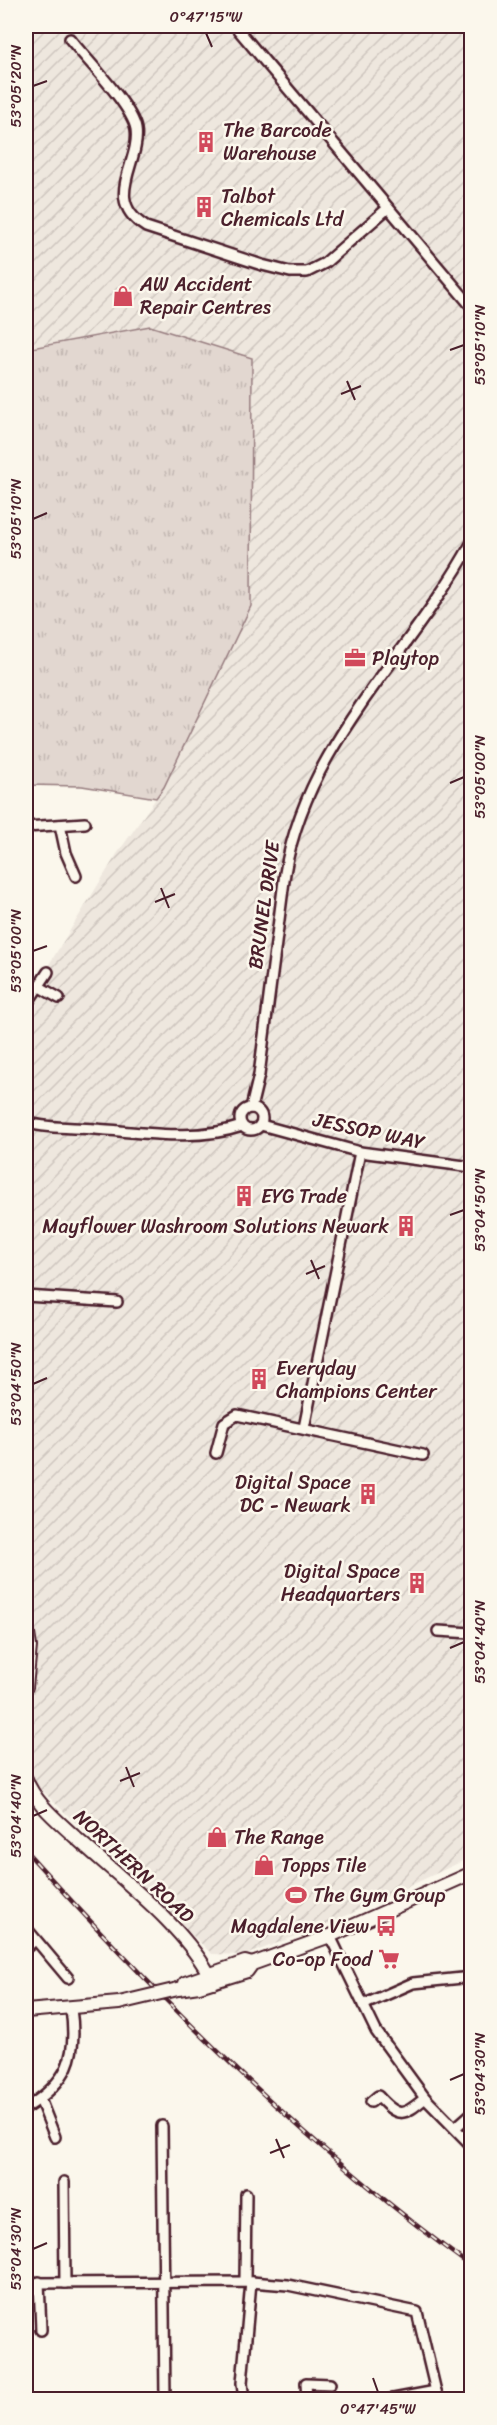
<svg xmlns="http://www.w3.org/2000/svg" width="497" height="2425" font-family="Sriracha,sans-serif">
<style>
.industrial{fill:url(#industrial-furrows)}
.grass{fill:url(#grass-tufts);stroke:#967b7e;stroke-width:1.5}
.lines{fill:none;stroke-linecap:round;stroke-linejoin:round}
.minor-casing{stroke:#4a1f2b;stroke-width:14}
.tertiary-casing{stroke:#4a1f2b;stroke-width:16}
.minor{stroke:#fbf7ec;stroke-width:9}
.tertiary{stroke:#fbf7ec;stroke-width:12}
.rail-casing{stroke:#4a1f2b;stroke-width:4.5}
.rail{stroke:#fbf7ec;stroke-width:2;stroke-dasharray:7;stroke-linecap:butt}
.tertiary-bridge-casing{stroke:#4a1f2b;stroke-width:16;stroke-linecap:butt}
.tertiary-bridge{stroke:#fbf7ec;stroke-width:12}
.ticks{fill:none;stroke:#4a1f2b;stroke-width:2}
.labels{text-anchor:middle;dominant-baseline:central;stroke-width:5;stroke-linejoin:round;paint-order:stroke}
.poi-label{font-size:20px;fill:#4a1f2b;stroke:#fbf7ec;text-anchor:start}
.street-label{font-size:20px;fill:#4a1f2b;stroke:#fbf7ec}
.neatline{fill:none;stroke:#4a1f2b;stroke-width:2}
.ticks-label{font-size:15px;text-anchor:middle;fill:#4a1f2b}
</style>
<defs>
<pattern id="industrial-furrows" width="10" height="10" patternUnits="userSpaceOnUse" patternTransform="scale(1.5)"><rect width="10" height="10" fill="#eee7de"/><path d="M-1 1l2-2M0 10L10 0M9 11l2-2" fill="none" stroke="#cec6bf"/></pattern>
<pattern id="grass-tufts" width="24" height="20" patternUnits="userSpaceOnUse" patternTransform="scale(1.5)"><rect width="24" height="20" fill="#e2d7d0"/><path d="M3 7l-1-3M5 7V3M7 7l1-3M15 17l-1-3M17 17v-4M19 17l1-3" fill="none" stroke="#c3b8b3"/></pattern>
</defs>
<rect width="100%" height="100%" fill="#fbf7ec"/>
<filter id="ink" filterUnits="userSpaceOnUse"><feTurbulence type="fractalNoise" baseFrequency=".0167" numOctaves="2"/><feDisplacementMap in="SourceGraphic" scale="12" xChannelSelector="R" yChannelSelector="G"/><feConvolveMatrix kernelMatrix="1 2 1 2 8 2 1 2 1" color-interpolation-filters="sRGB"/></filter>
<g filter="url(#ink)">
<!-- industrial -->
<path class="industrial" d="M26 26H471V1857L333 1922 246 1955 212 1954 26 1775V1002L117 854 164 787 150 326 26 349Z"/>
<!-- grass -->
<path class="grass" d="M150 326 252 358 251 606 164 787 156 798 82 786 26 785V349Z"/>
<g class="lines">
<defs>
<g id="minor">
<path d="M235 26 472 307"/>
<path d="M70 39C86 59 132 106 136 129 141 163 101 199 146 227L262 265 290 272H307L325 263 388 208"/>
<path d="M60 825 66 853 76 876"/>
<path d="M26 827 85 823"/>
<path d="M38 986 59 998"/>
<path d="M26 1005 48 972"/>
<circle cx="251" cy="1119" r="11"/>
<path d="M251 1108 259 1075 285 873C307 741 411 655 472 542"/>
<path d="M26 1122C47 1129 72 1127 95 1129 142 1132 195 1142 242 1126"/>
<path d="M261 1125 360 1152 472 1167"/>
<path d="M26 1296 117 1302"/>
<path d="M304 1428 360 1152"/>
<path d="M216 1453 224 1423 237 1415 423 1455"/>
<path d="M438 1631 472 1633"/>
<path d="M26 1928 68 1978"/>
<path d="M330 1936 376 2031 425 2098 472 2146"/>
<path d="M26 1948 35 1940"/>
<path d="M363 2005 413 1983 472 1977"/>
<path d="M40 2099 55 2137"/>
<path d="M371 2102 378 2096C398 2118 403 2117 425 2098"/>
<path d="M26 2108C68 2082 78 2057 71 2009"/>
<path d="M162 2126 165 2400"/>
<path d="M455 2128 472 2113"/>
<path d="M64 2182 65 2283"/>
<path d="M245 2281 246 2194"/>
<path d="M39 2282 41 2330"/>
<path d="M26 2283 251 2282 288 2285 417 2312 438 2400"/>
<path d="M244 2400 242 2383 251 2282"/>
<path d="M307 2400 306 2383 330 2384"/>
<path d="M388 2400 436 2391"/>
</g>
<g id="tertiary">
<path d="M26 1621 30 1647 26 1687"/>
<path d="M26 1779C35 1803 57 1820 75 1837 120 1878 187 1928 213 1982"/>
<path d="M185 1983 245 1962 252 1964"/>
<path d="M178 1989 199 1986 247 1971 252 1964 330 1936 472 1873"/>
<path d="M26 2011 119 2003"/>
</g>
</defs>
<!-- minor casing -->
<use href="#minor" class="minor-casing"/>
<!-- tertiary casing -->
<use href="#tertiary" class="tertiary-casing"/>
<!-- minor -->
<use href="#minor" class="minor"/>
<!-- tertiary -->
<use href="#tertiary" class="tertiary"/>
<defs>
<path id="rail" d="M26 1851C162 2002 307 2147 472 2267"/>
</defs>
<!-- rail casing -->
<use href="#rail" class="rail-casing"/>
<!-- rail -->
<use href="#rail" class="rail"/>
<defs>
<path id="tertiary-bridge" d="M119 2003 178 1989"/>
</defs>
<!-- tertiary-bridge casing -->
<use href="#tertiary-bridge" class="tertiary-bridge-casing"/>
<!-- tertiary-bridge -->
<use href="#tertiary-bridge" class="tertiary-bridge"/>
</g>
</g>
<!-- ticks -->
<path class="ticks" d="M206 33 212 47M33 86 47 81M450 350 464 345M347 381 355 400M341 394 361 386M33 519 47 513M450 783 464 777M161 888 169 908M155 902 175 894M33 951 47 946M450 1215 464 1210M311 1260 319 1279M306 1274 325 1266M33 1384 47 1378M450 1648 464 1642M126 1767 134 1787M120 1781 140 1773M33 1816 47 1810M450 2080 464 2074M276 2139 284 2158M270 2153 290 2145M33 2249 47 2243M373 2378 378 2392"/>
<!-- icons -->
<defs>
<symbol id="building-bare" viewBox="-9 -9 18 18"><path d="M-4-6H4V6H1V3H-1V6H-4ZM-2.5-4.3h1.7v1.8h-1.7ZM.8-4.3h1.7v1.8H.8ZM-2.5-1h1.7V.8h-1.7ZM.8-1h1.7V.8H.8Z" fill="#d1495b" stroke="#fbf7ec" stroke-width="2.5" paint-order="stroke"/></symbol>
<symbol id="shop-bare" viewBox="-9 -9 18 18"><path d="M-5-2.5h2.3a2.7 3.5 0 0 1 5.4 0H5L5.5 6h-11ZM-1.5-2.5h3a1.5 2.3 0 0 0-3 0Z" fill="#d1495b" stroke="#fbf7ec" stroke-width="2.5" paint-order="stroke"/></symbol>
<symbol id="office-bare" viewBox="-9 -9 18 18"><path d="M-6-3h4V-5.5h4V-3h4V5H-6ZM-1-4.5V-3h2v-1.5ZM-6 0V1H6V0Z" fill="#d1495b" stroke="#fbf7ec" stroke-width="2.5" paint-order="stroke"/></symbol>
<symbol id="stadium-bare" viewBox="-9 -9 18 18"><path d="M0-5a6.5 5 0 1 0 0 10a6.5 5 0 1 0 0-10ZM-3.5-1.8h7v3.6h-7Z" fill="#d1495b" stroke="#fbf7ec" stroke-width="2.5" paint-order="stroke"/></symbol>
<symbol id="bus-bare" viewBox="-9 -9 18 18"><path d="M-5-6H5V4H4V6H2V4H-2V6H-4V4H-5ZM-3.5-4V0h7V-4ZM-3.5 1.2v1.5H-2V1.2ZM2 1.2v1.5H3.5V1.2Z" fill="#d1495b" stroke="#fbf7ec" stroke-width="2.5" paint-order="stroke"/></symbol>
<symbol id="supermarket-bare" viewBox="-9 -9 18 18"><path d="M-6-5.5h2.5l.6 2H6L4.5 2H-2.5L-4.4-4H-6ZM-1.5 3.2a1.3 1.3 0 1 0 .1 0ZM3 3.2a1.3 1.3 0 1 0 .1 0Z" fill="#d1495b" stroke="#fbf7ec" stroke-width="2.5" paint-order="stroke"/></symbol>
</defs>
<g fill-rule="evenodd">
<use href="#building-bare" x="191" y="127" width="30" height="30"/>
<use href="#building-bare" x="189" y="192" width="30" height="30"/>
<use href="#shop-bare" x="108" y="281" width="30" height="30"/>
<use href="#office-bare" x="340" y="643" width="30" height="30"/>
<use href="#building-bare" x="229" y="1181" width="30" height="30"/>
<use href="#building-bare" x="391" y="1211" width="30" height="30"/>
<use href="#building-bare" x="244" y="1364" width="30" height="30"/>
<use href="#building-bare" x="353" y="1479" width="30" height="30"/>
<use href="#building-bare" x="402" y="1568" width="30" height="30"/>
<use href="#shop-bare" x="202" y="1822" width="30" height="30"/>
<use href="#shop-bare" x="249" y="1850" width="30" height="30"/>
<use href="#stadium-bare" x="281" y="1880" width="30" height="30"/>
<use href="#bus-bare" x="371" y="1911" width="30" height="30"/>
<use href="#supermarket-bare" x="374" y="1944" width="30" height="30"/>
</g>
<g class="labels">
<!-- poi labels -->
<g class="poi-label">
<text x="223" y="130">The Barcode<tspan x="223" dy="23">Warehouse</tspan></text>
<text x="221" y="196">Talbot<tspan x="221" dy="23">Chemicals Ltd</tspan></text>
<text x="140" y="284">AW Accident<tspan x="140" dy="23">Repair Centres</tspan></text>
<text x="372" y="658">Playtop</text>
<text x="261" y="1196">EYG Trade</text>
<text x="389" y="1226" text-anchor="end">Mayflower Washroom Solutions Newark</text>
<text x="276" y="1368">Everyday<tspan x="276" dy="23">Champions Center</tspan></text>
<text x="351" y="1482" text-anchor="end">Digital Space<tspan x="351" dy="23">DC - Newark</tspan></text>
<text x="400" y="1571" text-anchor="end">Digital Space<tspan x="400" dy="23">Headquarters</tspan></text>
<text x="234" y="1837">The Range</text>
<text x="281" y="1865">Topps Tile</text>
<text x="313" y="1895">The Gym Group</text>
<text x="369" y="1926" text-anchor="end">Magdalene View</text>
<text x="372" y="1959" text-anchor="end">Co-op Food</text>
</g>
<!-- street labels -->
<g class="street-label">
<text transform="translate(264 905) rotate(-82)">BRUNEL DRIVE</text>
<text transform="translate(369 1131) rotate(12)">JESSOP WAY</text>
<text transform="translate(134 1866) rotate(43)">NORTHERN ROAD</text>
</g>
</g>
<!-- margin -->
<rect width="497" height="2425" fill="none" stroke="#fbf7ec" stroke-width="66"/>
<rect x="33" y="33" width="431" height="2359" class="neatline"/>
<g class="ticks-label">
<text x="206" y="22">0°47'15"W</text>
<text transform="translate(16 86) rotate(-90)" y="5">53°05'20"N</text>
<text transform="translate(480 345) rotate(-90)" y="5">53°05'10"N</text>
<text transform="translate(16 519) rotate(-90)" y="5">53°05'10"N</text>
<text transform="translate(480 777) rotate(-90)" y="5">53°05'00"N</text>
<text transform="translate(16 951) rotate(-90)" y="5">53°05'00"N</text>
<text transform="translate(480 1210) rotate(-90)" y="5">53°04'50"N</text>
<text transform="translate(16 1384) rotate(-90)" y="5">53°04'50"N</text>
<text transform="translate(480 1642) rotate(-90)" y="5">53°04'40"N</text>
<text transform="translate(16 1816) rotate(-90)" y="5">53°04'40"N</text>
<text transform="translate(480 2074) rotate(-90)" y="5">53°04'30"N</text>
<text transform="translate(16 2249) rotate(-90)" y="5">53°04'30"N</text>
<text x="378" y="2414">0°47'45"W</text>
</g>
</svg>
